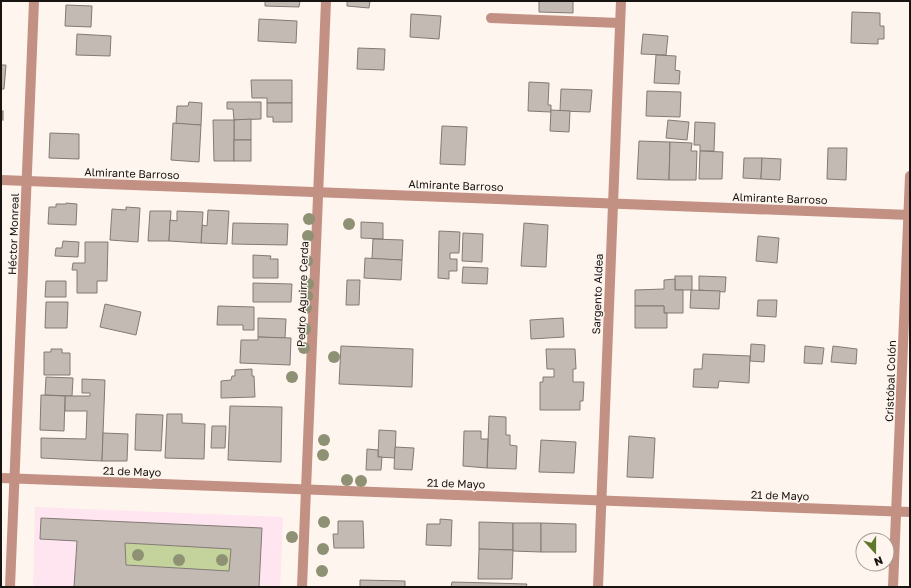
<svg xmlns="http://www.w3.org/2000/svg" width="911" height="588" font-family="'Golos Text',sans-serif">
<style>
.education{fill:#fee5ef}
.green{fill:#c4d39c}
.building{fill:#c3bab4;stroke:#837a75;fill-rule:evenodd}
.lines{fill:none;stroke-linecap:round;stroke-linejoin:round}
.minor{stroke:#c39084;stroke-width:10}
.tree{fill:#8f9174}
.labels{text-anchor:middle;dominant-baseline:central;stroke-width:3;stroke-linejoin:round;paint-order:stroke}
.street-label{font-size:11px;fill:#171412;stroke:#fef5ee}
</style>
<rect width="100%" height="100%" fill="#fef5ee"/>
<!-- education -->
<path class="education" d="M35 507 283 517 280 587H33Z"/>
<!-- green -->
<path class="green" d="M125 543 231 549 229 571 126 565Z"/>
<!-- building -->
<g class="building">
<path d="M265 1H300L299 7 265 6Z"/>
<path d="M347 1H370L369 8 347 6Z"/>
<path d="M539 1H573V13L539 12Z"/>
<path d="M66 5 92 6 91 27 65 26Z"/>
<path d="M852 12 880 13V26H884V39H878V44L851 43Z"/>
<path d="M411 14 441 16 439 39 410 37Z"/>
<path d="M259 19 297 21 296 43 258 41Z"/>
<path d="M77 34 111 36 110 56 76 55Z"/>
<path d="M643 34 668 36 666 55 641 54Z"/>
<path d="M358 48 385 49 384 70 357 69Z"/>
<path d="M656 55 676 56 675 70 680 71 679 84 654 83Z"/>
<path d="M1 65H6L4 89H1Z"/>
<path d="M251 80H292V103H267V98H252Z"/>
<path d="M529 82 549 83 548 105H551V112L528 111Z"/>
<path d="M561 89 592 90 590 112 560 111Z"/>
<path d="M647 91 681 92 680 117 646 116Z"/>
<path d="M189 102 202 103 201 125 176 124 177 106H188Z"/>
<path d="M227 102H261V119L234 120 233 109H227Z"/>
<path d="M267 103H292V122H273V117H267Z"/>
<path d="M551 110 570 111 569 132 550 131Z"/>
<rect x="1" y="111" width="2" height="9"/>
<path d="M251 119V140H234V120Z"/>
<path d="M213 120H234V161H214Z"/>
<path d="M668 120 689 122 687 140 666 138Z"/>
<path d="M695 122 715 123 714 151H700V145H694Z"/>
<path d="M173 123 201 125 199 162 171 160Z"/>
<path d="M442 126 467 127 465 165 440 164Z"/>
<path d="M50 133 79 134V159L49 158Z"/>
<rect x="234" y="140" width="17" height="21"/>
<path d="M639 141 670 142 669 180 637 179Z"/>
<path d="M670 142 692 143 691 151H697L696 180H669Z"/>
<path d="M828 148H847L846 180 827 179Z"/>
<path d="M700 151 723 152 722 179H699Z"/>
<path d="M744 158H762L761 179 743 178Z"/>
<path d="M762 158 781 159 780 180 761 179Z"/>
<path d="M66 203 77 204 76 225 48 224 49 207H56V204H66Z"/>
<path d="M126 207 140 208 138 242 110 240 112 209 126 210Z"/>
<path d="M208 210 229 211 227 244 201 243 202 225 207 226Z"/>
<path d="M150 211H171L169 241H148Z"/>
<path d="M177 211 203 212 201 243 169 241 170 220 177 221Z"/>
<path d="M361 222 383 223V239L361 238Z"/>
<path d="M233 223 288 224 287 245 232 244Z"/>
<path d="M524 223 548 225 546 267 521 266Z"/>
<path d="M439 231 460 232 459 253H450V259H457V271H449V279L438 278Z"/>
<path d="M463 233 483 234 482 262 462 261Z"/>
<path d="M758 236 779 238 777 263 756 261Z"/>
<path d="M373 239 403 240 402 260 372 259Z"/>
<path d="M63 241 79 242 78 257 55 256 56 248H62Z"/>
<path d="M85 242H108L107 281H97V293H77V270H72L73 263H85Z"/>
<path d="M253 255 271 256 270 259H278V278H253Z"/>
<path d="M365 258 402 260 401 280 364 278Z"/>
<path d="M463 267 488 268 487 284 462 283Z"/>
<rect x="675" y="276" width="17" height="14"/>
<path d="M699 276 726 277 725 292 699 290Z"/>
<path d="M675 279V290H683V313H664V306H635V290L664 289V280Z"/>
<path d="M347 280H360L359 305H346Z"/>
<path d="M46 281H66V297H45Z"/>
<path d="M253 283 292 284 291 302H253Z"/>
<path d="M691 290 720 291 719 309 690 308Z"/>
<path d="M758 300H777L776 317 757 316Z"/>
<path d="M46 302H68L67 328H45Z"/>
<path d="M105 304 141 312 136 335 100 327Z"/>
<path d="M218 306 254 307V330H243V325H217Z"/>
<path d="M635 306H664V313H667V328H635Z"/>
<path d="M258 318 286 319 285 338 258 337Z"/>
<path d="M563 318 564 337 531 339 530 320Z"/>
<path d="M258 337 291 338 290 365 240 363 241 340H258Z"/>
<path d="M751 344 765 345 764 362 750 361Z"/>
<path d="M341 346 413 349 412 387 339 384Z"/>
<path d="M805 346 824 348 822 364 804 363Z"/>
<path d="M833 346 857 349 856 364 831 362Z"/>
<path d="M51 349H62V353H70V375H44V352H51Z"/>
<path d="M546 349H575L576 369H573V382H584L583 401H580V410H540V382H543V377H554V369H547Z"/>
<path d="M703 354 750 356 749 383 719 381 718 388 693 387 694 369H702Z"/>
<path d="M252 369V376H254L255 397 221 398V381L231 380 232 376H235V370Z"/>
<path d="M46 377 73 378 72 396 45 395Z"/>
<path d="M82 379 105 380 102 461 41 458V438L86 439 87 411H65V396H90V393H82Z"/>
<path d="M41 395 65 396 64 431 40 430Z"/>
<path d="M230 406 282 407 281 462 228 460Z"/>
<path d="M136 414 163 415 161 451 135 450Z"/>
<path d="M167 414H182V423L205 424 204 459 165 458Z"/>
<path d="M489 416 506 417V435H510V445L517 446 516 469 487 468Z"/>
<path d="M212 426H226L225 448H211Z"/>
<path d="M379 430 396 431 395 458 378 457Z"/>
<path d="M464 431H481V439H488L487 468 463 466Z"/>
<path d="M103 433 128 434 127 461H102Z"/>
<path d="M629 436 655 438 653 478 627 477Z"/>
<path d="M541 440 576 442 574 473 539 472Z"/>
<path d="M395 447 414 448 412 470 394 469Z"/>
<path d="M367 449 378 450V457H382L381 470H366Z"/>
<path d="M41 518 262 528 259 587H74L77 541 40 539ZM125 543 231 549 229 571 126 565Z"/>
<path d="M440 519 452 520 451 546 426 545 427 524H440Z"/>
<path d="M338 521H363L364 548H334L333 534H338Z"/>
<path d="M479 522 513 523V550L479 549Z"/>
<path d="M513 523H541V552L513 551Z"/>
<path d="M541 523 576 524V552H541Z"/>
<path d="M479 549 513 550 512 579H478Z"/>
<path d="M360 580 405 581V587H360Z"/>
<path d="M452 582 527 584 526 587H451Z"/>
</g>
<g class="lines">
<!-- minor -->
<g class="minor">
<path d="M491 18 620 23"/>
<path d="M1 180 910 215"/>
<path d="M1 478 910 512"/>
<path d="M10 587 34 1"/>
<path d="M302 587 326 1"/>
<path d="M598 587 621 1"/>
<path d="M893 587 910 176"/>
</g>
</g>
<!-- trees -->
<g class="tree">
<circle cx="309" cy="219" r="6"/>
<circle cx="349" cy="224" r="6"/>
<circle cx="308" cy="236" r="6"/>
<circle cx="307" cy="261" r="6"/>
<circle cx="308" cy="284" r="6"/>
<circle cx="307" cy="296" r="6"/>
<circle cx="306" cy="308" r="6"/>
<circle cx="305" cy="329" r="6"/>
<circle cx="304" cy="348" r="6"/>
<circle cx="334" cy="357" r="6"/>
<circle cx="292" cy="377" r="6"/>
<circle cx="324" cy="440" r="6"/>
<circle cx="323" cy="455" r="6"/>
<circle cx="347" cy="480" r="6"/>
<circle cx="361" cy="481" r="6"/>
<circle cx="324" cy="522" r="6"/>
<circle cx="292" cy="537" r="6"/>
<circle cx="323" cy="549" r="6"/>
<circle cx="138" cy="555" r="6"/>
<circle cx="179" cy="560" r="6"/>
<circle cx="222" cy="560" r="6"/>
<circle cx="322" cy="571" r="6"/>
</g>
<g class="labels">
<!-- street labels -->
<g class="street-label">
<text transform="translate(132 173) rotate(2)">Almirante Barroso</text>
<text transform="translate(456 185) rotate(2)">Almirante Barroso</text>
<text transform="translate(780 198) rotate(2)">Almirante Barroso</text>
<text transform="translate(13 234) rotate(-88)">Héctor Monreal</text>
<text transform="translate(302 294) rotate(-88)">Pedro Aguirre Cerda</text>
<text transform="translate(597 294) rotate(-88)">Sargento Aldea</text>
<text transform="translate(890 381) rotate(-88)">Cristóbal Colón</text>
<text transform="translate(132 471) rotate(2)">21 de Mayo</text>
<text transform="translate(456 483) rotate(2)">21 de Mayo</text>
<text transform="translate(780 495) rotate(2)">21 de Mayo</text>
</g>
</g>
<!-- border -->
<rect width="911" height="588" fill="none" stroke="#171412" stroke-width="4"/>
<!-- north arrow -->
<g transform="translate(875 552) rotate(159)"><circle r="19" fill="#fef5ee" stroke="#a29b96"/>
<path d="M0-3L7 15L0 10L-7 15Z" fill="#60782b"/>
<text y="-6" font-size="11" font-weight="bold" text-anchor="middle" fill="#171412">N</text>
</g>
</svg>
